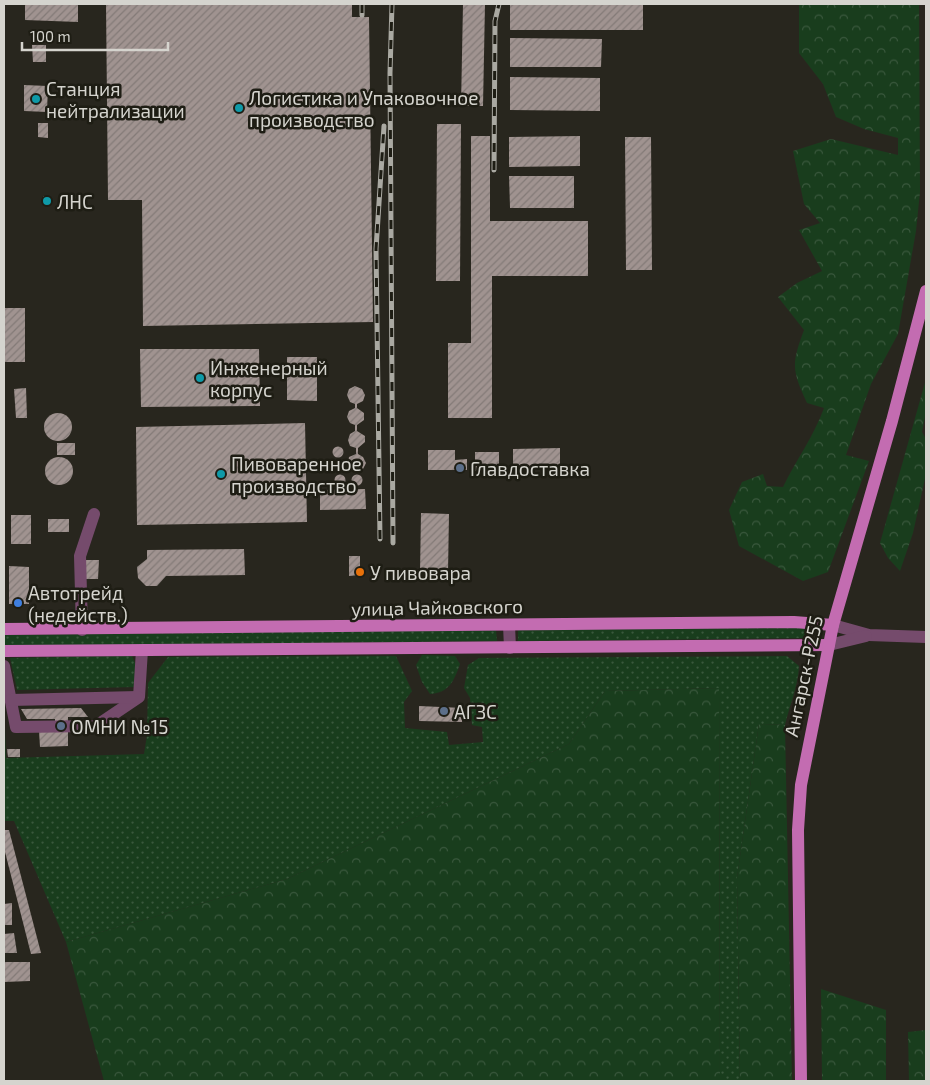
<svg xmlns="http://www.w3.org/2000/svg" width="930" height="1085" font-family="'Exo 2',sans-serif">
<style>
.grass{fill:url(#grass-dots)}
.forest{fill:url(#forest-crowns)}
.building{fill:url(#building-hatch)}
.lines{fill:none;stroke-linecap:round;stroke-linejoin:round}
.minor{stroke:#754b6c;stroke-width:12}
.major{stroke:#c36cb1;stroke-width:12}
.rail-casing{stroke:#aaa9a2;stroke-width:5}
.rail{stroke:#1e1d14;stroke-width:3;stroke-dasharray:9;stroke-linecap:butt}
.culture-dot{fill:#0f9aa8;stroke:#1e1d14;stroke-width:2}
.service-dot{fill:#5c6f8a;stroke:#1e1d14;stroke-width:2}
.food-dot{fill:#e8710a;stroke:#1e1d14;stroke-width:2}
.shop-dot{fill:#3f7fe0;stroke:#1e1d14;stroke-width:2}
.labels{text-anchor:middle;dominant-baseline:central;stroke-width:5;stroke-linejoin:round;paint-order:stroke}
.poi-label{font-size:19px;fill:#d5d4ce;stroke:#1e1d14;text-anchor:start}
.street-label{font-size:19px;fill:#d5d4ce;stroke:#1e1d14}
</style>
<defs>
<pattern id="grass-dots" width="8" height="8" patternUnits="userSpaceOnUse" patternTransform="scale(1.25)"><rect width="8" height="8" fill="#193d1d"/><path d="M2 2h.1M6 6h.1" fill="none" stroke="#3a583d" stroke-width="1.8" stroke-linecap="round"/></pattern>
<pattern id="forest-crowns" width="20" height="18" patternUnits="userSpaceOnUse" patternTransform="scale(1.25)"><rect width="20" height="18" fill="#193d1d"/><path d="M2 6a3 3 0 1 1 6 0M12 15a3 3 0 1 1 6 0" fill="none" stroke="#3a583d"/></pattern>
<pattern id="building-hatch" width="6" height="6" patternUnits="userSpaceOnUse" patternTransform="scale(1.25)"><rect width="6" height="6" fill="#a09390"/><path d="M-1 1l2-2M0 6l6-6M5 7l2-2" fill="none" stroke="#837a77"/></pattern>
</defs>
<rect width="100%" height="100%" fill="#28261e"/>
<!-- grass -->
<g class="grass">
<path d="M805 628 806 638 518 641V629Z"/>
<path d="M496 630 497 641 4 646V635Z"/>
<path d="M422 655 455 656 460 664C454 681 449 693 430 694L422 682 416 665Z"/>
<path d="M132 656 137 667 134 687 17 690 10 658Z"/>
<path d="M396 656 412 691 404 702 405 728 447 732 449 745 483 742 482 727 472 725 470 698 464 688 468 665 479 658 787 656 799 666C798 686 790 704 785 725L759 724 737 878 740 1081H720L719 688 605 691 569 744 287 879 66 942 14 821H4V699L6 758 144 754 147 735 148 683 168 657Z"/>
</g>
<!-- forest -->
<g class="forest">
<path d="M799 4H919L920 192 916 231 898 334 871 384 846 455 869 461 828 572 803 581 739 546 729 510 742 482 763 474 767 486 783 487C796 460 814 436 824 408L807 403C792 370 791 365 804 330L778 297 797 283 822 271 799 230 820 223 804 204 793 151 831 139 898 155V138L864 129 836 117 823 84 799 53Z"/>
<path d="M926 379V412L922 432 926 439V474L913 533 900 571 888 558 880 543Z"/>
<path d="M719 688 720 1081H104L66 942 287 879 569 744 605 691Z"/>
<path d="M759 724 785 725 792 1081H740L737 878Z"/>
<path d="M821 989 886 1010V1081H822Z"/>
<path d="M926 1030V1081H909L908 1032Z"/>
</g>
<!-- building -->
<g class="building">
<path d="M25 4H78V22L25 20Z"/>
<path d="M106 4H352V17H369L373 322 143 326 142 200H108Z"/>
<path d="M463 4H485L483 106H461Z"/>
<rect x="510" y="4" width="133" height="26"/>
<path d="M510 38 602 39 601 67H510Z"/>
<path d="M32 45H46V62H33Z"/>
<path d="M510 77 600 78V111L510 110Z"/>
<path d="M24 85 48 86 47 112 24 111Z"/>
<path d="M38 123H48V138L38 137Z"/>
<path d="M437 124H461L460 281H436Z"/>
<path d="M471 136H490V221H588V276H492V418H448V343H471Z"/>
<path d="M580 136V166L509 167V137Z"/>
<path d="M625 137H651L652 270H626Z"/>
<path d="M509 176H574V208H510Z"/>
<rect x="43" y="196" width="7" height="9"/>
<rect x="5" y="308" width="20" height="54"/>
<path d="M140 349H259L260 406 141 407Z"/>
<path d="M287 357H317V401L287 400Z"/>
<path d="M355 386 362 389 365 395 363 401 357 404V408L364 413V420L357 425V431L365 436V442L358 448V454L363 457 366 463 363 469 357 471 351 469 348 463 349 457 356 454V448L350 446 348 440 350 434 355 431V425L350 423 347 417 349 411 355 408V404L350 402 347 395 349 389Z"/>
<path d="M26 388 27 418H16L14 389Z"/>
<circle cx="58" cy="427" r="14"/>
<path d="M305 423 307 522 137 525 136 427Z"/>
<rect x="57" y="443" width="18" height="12"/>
<circle cx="338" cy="452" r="5.5"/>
<path d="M560 448V468L513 469V449Z"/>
<path d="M428 450H455V460L467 459V470H428Z"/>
<path d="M475 452H499V472L475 471Z"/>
<circle cx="59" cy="471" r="14"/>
<circle cx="339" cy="466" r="5.5"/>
<circle cx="357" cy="480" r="5.5"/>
<circle cx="340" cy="480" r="5.5"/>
<path d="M365 489 366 509 320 510V490Z"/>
<path d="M421 513 449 514 448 572H420Z"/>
<rect x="11" y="515" width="20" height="29"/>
<rect x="48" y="519" width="21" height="13"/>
<path d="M244 549 245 575 166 576 157 586H146L138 578 137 567 147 559V550Z"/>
<path d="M349 556H360V575L349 576Z"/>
<path d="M86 560H99L98 579H86Z"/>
<path d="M9 566 29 567V604H9Z"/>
<path d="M419 706 463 708 462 722 419 721Z"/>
<path d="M81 708 88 717H68V746L40 747 39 731H55V719H27L21 709Z"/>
<path d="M7 749H20V757H8Z"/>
<path d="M4 830H9L41 953 31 954 4 848Z"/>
<path d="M12 903V925H4V904Z"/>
<path d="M14 933 17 953H4V934Z"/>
<path d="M4 962H30V981L4 982Z"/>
</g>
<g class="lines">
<!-- minor -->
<g class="minor">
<path d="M509 625 510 648"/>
<path d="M833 625 869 635 926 637"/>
<path d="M82 630 80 556 94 514"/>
<path d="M829 645 866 636"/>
<path d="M4 666 16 727 96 726 139 697 142 650"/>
<path d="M11 700 138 697"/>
</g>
<!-- major -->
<g class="major">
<path d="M4 629 794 622 833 625"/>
<path d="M4 651C279 650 554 649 829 645"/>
<path d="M801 1081 798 830 801 785 833 625 892 421 926 291"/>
</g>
<defs>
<g id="rail">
<path d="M362 4V15"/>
<path d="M392 4 390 73 393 543"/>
<path d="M494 170 495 21 499 4"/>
<path d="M380 539 376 249 384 126"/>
</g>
</defs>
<!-- rail casing -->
<use href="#rail" class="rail-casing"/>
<!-- rail -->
<use href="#rail" class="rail"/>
</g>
<!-- markers -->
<g class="culture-dot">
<circle cx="36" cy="99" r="5"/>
<circle cx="239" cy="108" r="5"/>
<circle cx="47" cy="201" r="5"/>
<circle cx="200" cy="378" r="5"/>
<circle cx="221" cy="474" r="5"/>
</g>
<g class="service-dot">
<circle cx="460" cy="468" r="5"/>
<circle cx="444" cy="711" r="5"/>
<circle cx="61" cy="726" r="5"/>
</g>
<circle class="food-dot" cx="360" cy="572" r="5"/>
<circle class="shop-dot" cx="18" cy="603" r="5"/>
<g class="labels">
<!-- poi labels -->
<g class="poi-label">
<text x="46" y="88">Станция<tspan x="46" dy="22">нейтрализации</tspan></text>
<text x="249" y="97">Логистика и Упаковочное<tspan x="249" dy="22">производство</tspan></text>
<text x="57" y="201">ЛНС</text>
<text x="210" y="367">Инженерный<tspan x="210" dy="22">корпус</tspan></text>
<text x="231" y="463">Пивоваренное<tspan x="231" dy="22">производство</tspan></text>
<text x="470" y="468">Главдоставка</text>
<text x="370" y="572">У пивовара</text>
<text x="28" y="592">Автотрейд<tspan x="28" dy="22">(недейств.)</tspan></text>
<text x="454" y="711">АГЗС</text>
<text x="71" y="726">ОМНИ №15</text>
</g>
<!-- street labels -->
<g class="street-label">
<text transform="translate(437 607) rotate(-1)">улица Чайковского</text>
<text transform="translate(803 676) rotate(-78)">Ангарск-Р255</text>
</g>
</g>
<!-- border -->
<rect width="930" height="1085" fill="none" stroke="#d5d4ce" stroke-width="10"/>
<!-- scale -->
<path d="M22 42v8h146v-8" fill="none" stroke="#d5d4ce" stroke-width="2.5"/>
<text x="30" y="42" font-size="15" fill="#d5d4ce" stroke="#1e1d14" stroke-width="4" paint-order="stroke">100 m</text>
</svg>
